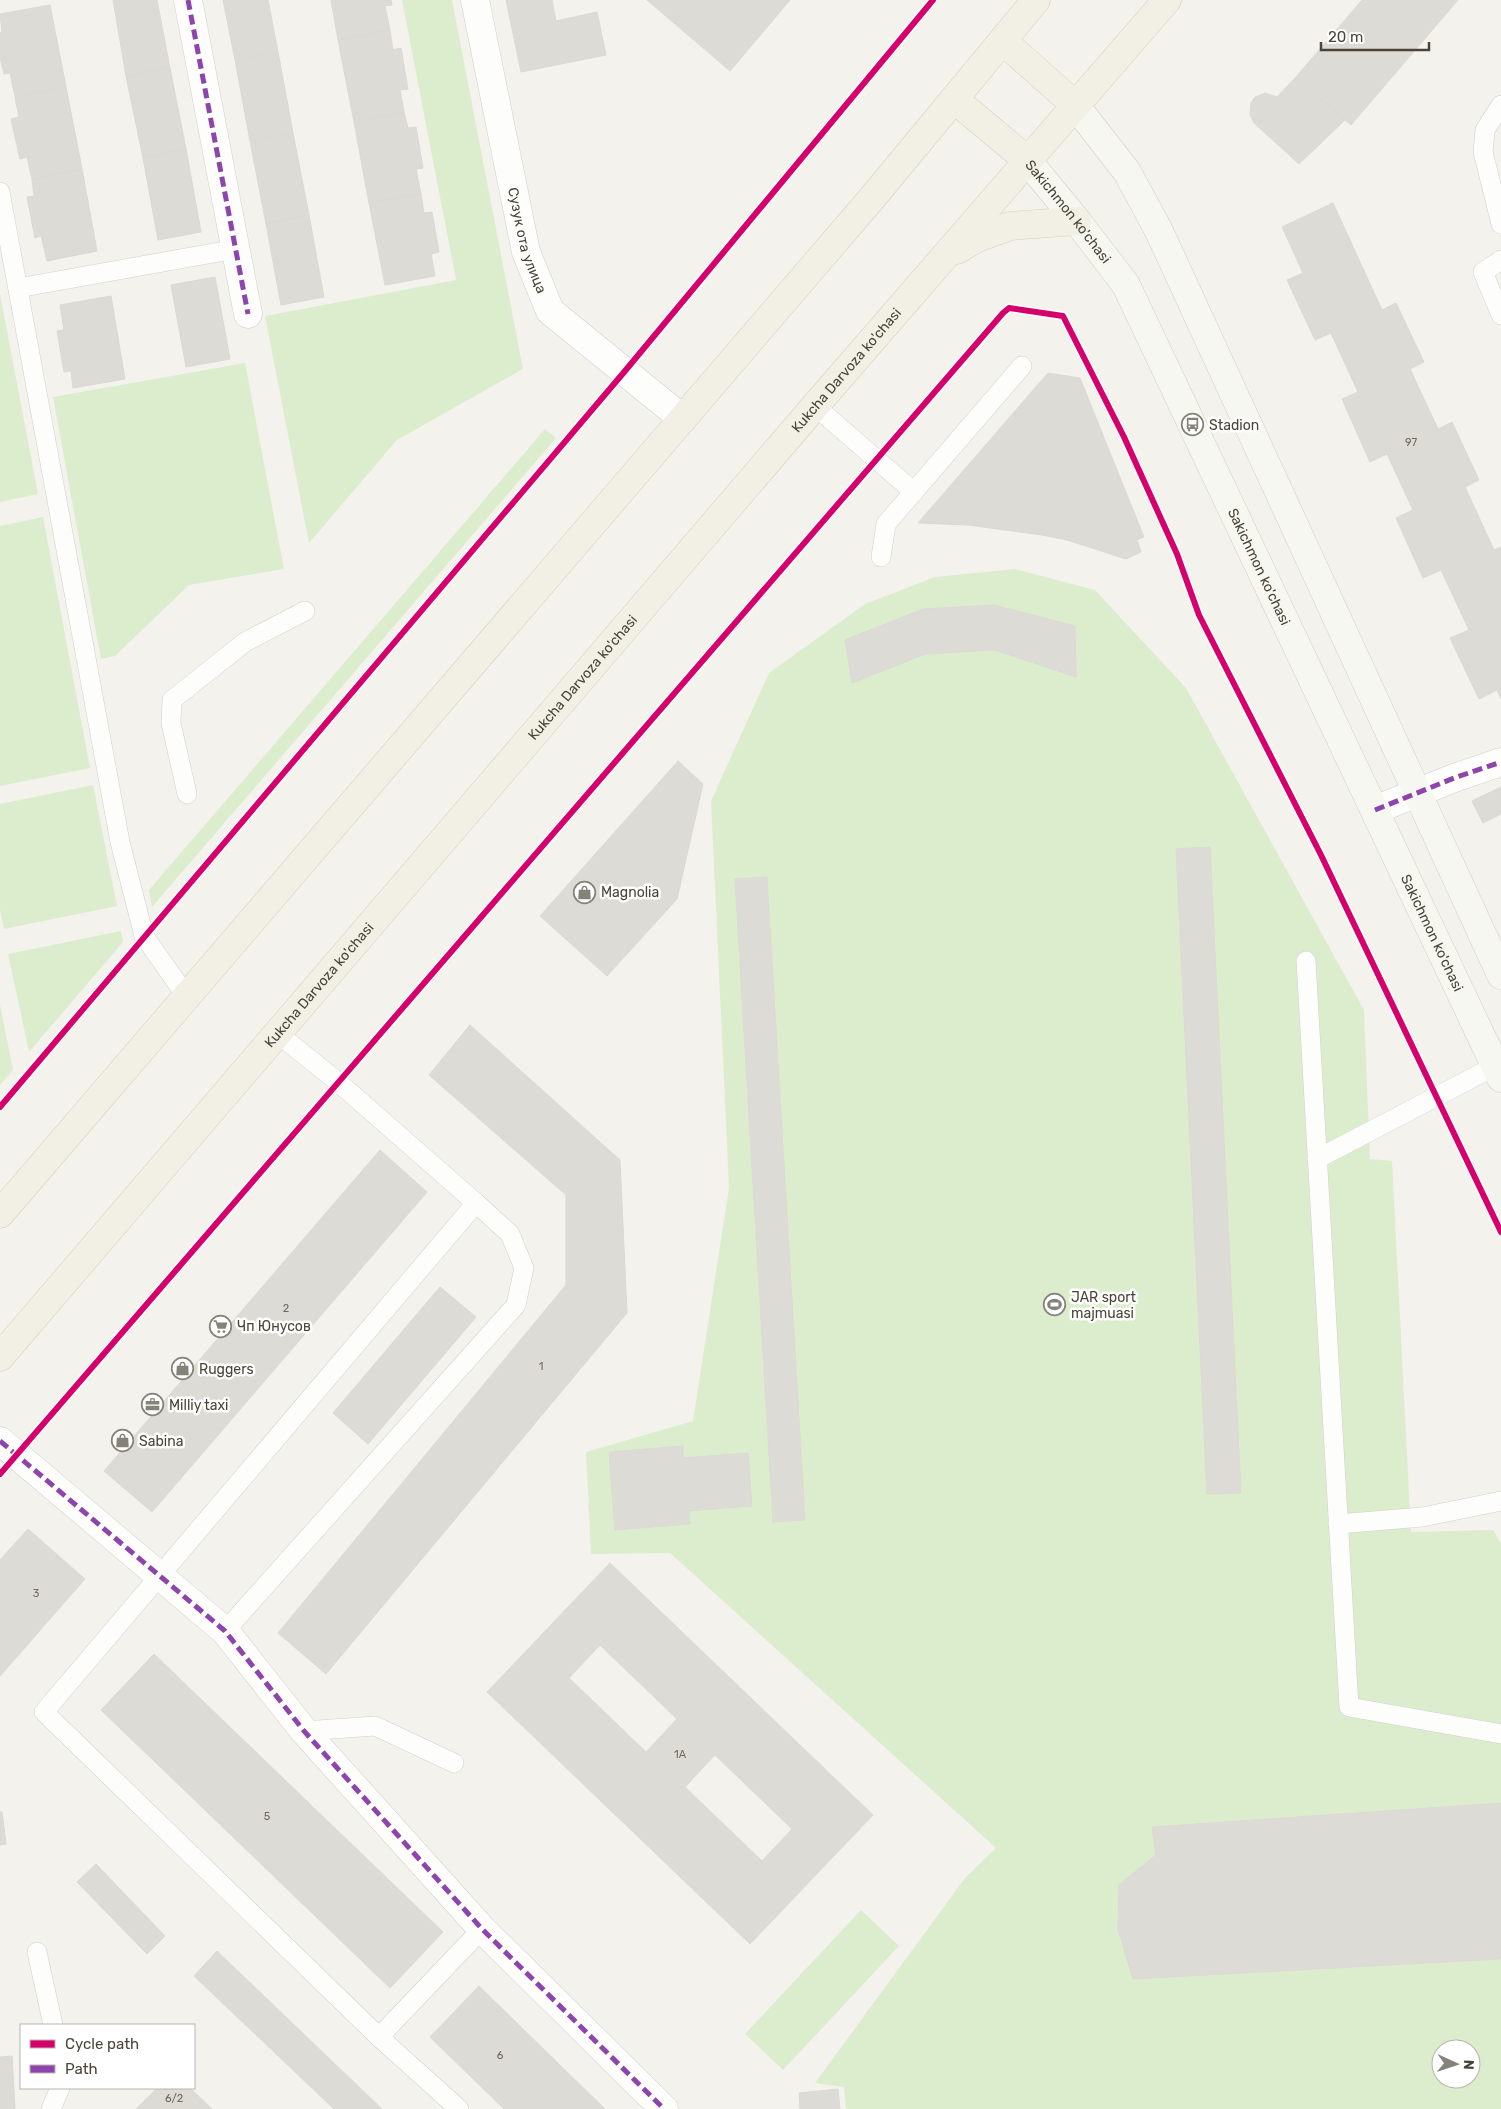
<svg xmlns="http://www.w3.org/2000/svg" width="1501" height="2109" font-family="Rubik,sans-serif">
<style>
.green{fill:#dcedce;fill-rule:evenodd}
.building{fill:#dddbd5;stroke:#dbd9d3;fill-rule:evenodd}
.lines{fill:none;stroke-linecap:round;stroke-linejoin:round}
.lane-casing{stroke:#d1d0cb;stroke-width:20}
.street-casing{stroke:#d1d0cb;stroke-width:29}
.secondary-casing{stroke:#d2d0c4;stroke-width:29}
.primary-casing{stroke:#d5d0ba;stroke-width:29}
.lane{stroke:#fdfdfc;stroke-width:19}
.street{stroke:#fdfdfc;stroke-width:28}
.secondary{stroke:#f7f7f1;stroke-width:28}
.primary{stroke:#f2f0e5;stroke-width:28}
.quiet{stroke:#8e44ad;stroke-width:5;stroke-dasharray:10 5;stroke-linecap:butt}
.cycleway-casing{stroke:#fff;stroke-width:9}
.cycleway{stroke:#d6006c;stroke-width:6}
.labels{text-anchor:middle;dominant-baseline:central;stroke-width:5;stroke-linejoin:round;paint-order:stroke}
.number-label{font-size:11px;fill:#706b60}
.street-label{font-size:14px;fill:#4a4538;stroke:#fff}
.poi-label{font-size:14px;fill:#4a4538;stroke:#fff;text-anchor:start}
</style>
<rect width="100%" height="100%" fill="#f3f2ed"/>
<!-- green -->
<g class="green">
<path d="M402 0H452L523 369 397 440 309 543 265 316 456 280Z"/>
<path d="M0 294 38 494 0 502Z"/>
<path d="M245 363 284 569 189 585 115 656 101 659 53 397Z"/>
<path d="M545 429 556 438 152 907 149 890Z"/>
<path d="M43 517 90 768 0 786V526Z"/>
<path d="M1015 569 1095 590 1186 688 1364 1010 1370 1159 1392 1161 1411 1532 1493 1530 1501 1544V2109H846L844 2087 815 2083 965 1878 996 1848 670 1553 591 1554 586 1452 693 1421 729 1188 711 801 769 673 865 604 935 577ZM1441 2049H1471V2079H1441Z"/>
<path d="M93 785 117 906 4 929 0 910V804Z"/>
<path d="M121 931 123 942 29 1052 8 954Z"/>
<path d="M0 1005 13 1070 0 1085Z"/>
<path d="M861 1910 899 1946 783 2070 745 2034Z"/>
</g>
<!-- building -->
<g class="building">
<path d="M113 0H157L170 68 126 76Z"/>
<path d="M223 0H268L278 52 235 60Z"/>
<path d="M331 0H391L392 5 385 6 390 30 338 40Z"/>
<path d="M506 0H552L556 21 597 12 606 55 521 72Z"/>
<path d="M647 0H790L730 71Z"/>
<path d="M1362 0H1458L1351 125 1295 78Z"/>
<path d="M50 5 66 87 15 97 10 73 4 74 0 57V33L2 32 0 14Z"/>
<path d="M390 30 393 50 401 48 408 89 400 90 404 112 354 122 338 40Z"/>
<path d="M278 52 293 133 250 141 235 60Z"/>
<path d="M170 68 186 149 143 158 126 76Z"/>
<path d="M1295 78 1345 120 1299 164 1254 123 1250 115 1251 103 1255 97 1265 93 1277 97Z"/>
<path d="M66 87 82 169 32 179 27 157 20 159 11 119 19 117 15 97Z"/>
<path d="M404 112 408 128 416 127 423 168 416 169 421 194 369 203 354 122Z"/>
<path d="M293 133 309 215 266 224 250 141Z"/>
<path d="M186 149 201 232 158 240 143 158Z"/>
<path d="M82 169 97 251 47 261 41 236 35 238 27 197 34 196 32 179Z"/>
<path d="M421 194 424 213 432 212 439 252 431 254 435 276 385 285 369 203Z"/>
<path d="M1333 203 1382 310 1396 303 1424 362 1410 369 1438 429 1452 422 1479 480 1465 487 1494 550 1501 547V699L1497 690 1479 699 1450 638 1469 630 1441 570 1423 578 1396 518 1413 510 1387 454 1370 462 1342 399 1358 392 1331 333 1315 340 1287 280 1303 273 1282 227Z"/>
<path d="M309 215 324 297 281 305 266 224Z"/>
<path d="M215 277 230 359 186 367 171 285Z"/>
<path d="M111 296 125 379 73 388 71 371 64 372 57 331 64 330 60 305Z"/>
<path d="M1048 373 1080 378 1144 537 1137 540 1141 552 1126 559 1067 540 1042 535 968 525 918 523Z"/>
<path d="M994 605 1075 626 1076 677 995 650 925 654 852 683 845 640 923 609Z"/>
<path d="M678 761 703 784 677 899 607 976 540 916Z"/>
<path d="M1501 787V814L1483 823 1472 801Z"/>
<path d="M1210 847 1241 1493 1207 1494 1176 849Z"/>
<path d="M767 877 805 1520 773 1522 735 879Z"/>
<path d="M470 1025 620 1160 627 1313 326 1674 278 1633 566 1285V1195L429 1075Z"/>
<path d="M380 1150 427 1192 152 1512 104 1471Z"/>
<path d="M440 1287 476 1317 368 1444 333 1413Z"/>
<path d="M683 1446V1458L748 1453 752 1506 689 1511 690 1524 615 1530 609 1452Z"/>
<path d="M28 1529 85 1579 0 1676V1560Z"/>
<path d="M610 1563 873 1815 750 1944 487 1692ZM600 1645 677 1719 646 1752 569 1678ZM715 1755 792 1829 762 1861 685 1787Z"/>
<path d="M154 1654 443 1932 390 1988 101 1710Z"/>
<path d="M1501 1803V1959L1133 1979 1118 1929 1119 1885 1156 1855 1152 1827Z"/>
<path d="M0 1812H2L6 1844 0 1845Z"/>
<path d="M96 1864 165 1936 147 1954 77 1882Z"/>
<path d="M217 1951 382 2109H334L194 1976Z"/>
<path d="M479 1986 605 2109H504L430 2037Z"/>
<path d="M12 2056 15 2109H0V2057Z"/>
<path d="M157 2088H190L212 2109H136Z"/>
<path d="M838 2089 840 2109H800L799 2093Z"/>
</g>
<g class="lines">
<defs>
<g id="lane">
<path d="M1501 105 1485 130 1483 152 1501 224"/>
<path d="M0 192 120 842 144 936 187 997"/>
<path d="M1501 260 1483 272 1501 315"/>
<path d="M18 288 236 249"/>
<path d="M815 406 914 492"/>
<path d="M881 557 886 524 1022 366"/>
<path d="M187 794 171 723 172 700 245 642 305 611"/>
<path d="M1306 961 1349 1707 1501 1734"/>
<path d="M277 1033 338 1082 476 1203 44 1712 379 2037"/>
<path d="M1317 1159 1495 1066"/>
<path d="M1338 1524 1422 1517 1501 1501"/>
<path d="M225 1631 516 1305 524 1268 510 1234 476 1203"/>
<path d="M304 1731 375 1726 454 1763"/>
<path d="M37 1952 53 2025"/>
<path d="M51 2109 60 2088"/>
<path d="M459 2109 379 2037 482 1929"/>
</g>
<g id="street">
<path d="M188 0 248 314"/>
<path id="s1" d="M475 0 526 252 550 311 683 419"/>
<path d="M1375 810 1454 778 1501 762"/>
<path d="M0 1441 225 1631 304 1731 482 1929 664 2109"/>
</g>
<g id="secondary">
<path d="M1075 105 1127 172 1159 231 1501 975"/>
<path id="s2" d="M1027 160 1077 221 1126 285 1501 1078"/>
</g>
<g id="primary">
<path d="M1003 41 1075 105"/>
<path d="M954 99 1027 160"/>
<path d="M957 250 977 238 1010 226 1077 221"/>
<path d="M0 1214 873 197 1036 0"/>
<path id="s3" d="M0 1357 815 406 1167 0"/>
</g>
</defs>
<!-- lane casing -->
<use href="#lane" class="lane-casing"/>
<!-- street casing -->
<use href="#street" class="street-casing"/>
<!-- secondary casing -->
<use href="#secondary" class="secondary-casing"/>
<!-- primary casing -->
<use href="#primary" class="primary-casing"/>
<!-- lane -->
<use href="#lane" class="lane"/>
<!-- street -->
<use href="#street" class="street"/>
<!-- secondary -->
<use href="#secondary" class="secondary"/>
<!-- primary -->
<use href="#primary" class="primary"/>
<!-- quiet -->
<g class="quiet">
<path d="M188 0 248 314"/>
<path d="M1375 810 1454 778 1501 762"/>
<path d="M0 1441 225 1631 304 1731 482 1929 664 2109"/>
</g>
<defs>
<g id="cycleway">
<path d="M0 1107 625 371 933 0"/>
<path d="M0 1474 1003 313 1009 308 1063 316 1124 437 1177 554 1199 615 1321 855 1501 1232"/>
</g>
</defs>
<!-- cycleway casing -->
<use href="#cycleway" class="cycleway-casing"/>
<!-- cycleway -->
<use href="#cycleway" class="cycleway"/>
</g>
<!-- icons -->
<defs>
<symbol id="bus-ring" viewBox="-11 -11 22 22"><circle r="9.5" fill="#fff" stroke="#858277" stroke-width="1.5"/><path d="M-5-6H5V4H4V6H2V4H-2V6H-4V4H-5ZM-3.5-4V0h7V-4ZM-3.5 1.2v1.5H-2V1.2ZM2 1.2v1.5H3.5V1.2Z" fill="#858277"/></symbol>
<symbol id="shop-ring" viewBox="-11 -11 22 22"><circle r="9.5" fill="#fff" stroke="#858277" stroke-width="1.5"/><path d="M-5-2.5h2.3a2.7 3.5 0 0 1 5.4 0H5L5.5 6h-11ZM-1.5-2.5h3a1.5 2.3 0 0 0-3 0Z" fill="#858277"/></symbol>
<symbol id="stadium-ring" viewBox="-11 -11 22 22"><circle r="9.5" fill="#fff" stroke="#858277" stroke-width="1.5"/><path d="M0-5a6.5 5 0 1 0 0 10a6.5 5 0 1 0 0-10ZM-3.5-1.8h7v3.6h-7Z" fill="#858277"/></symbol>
<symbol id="supermarket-ring" viewBox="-11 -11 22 22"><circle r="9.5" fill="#fff" stroke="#858277" stroke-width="1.5"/><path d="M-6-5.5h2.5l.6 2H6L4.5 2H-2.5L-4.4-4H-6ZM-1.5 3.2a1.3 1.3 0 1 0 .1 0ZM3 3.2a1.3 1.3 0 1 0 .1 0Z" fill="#858277"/></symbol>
<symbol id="office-ring" viewBox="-11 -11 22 22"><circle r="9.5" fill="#fff" stroke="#858277" stroke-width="1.5"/><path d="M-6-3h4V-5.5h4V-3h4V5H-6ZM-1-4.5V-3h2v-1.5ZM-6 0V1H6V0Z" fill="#858277"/></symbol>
</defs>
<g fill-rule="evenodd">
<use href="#bus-ring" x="1180" y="412" width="25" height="25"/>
<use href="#shop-ring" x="572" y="880" width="25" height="25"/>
<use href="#stadium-ring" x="1042" y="1292" width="25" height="25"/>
<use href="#supermarket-ring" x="208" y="1314" width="25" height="25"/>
<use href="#shop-ring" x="170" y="1356" width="25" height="25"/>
<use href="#office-ring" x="140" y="1392" width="25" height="25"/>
<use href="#shop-ring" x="110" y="1428" width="25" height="25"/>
</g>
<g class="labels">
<!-- number labels -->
<g class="number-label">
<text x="1411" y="442">97</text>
<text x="286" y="1308">2</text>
<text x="541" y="1366">1</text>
<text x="36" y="1593">3</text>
<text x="680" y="1754">1А</text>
<text x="267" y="1816">5</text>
<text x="500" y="2055">6</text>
<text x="174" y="2098">6/2</text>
</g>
<!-- street labels -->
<g class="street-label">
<text stroke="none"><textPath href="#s2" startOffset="66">Sakichmon ko'chasi</textPath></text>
<text stroke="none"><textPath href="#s1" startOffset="246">Сузук ота улица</textPath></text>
<text stroke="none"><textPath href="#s3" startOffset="1300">Kukcha Darvoza ko'chasi</textPath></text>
<text stroke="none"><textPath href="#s2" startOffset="471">Sakichmon ko'chasi</textPath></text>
<text stroke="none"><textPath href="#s3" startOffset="895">Kukcha Darvoza ko'chasi</textPath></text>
<text stroke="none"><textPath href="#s2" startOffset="876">Sakichmon ko'chasi</textPath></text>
<text stroke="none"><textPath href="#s3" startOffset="490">Kukcha Darvoza ko'chasi</textPath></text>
</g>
<!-- poi labels -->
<g class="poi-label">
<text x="1209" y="425">Stadion</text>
<text x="601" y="892">Magnolia</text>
<text x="1071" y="1297">JAR sport<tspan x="1071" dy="16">majmuasi</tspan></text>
<text x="237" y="1326">Чп Юнусов</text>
<text x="199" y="1369">Ruggers</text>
<text x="169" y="1405">Milliy taxi</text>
<text x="139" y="1441">Sabina</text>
</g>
</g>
<!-- legend -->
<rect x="20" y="2024" width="175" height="65" fill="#ffffff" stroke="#b7b5af"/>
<rect x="30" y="2040" width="25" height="8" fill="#d6006c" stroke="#b7b5af"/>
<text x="65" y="2049" font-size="15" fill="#4a4538">Cycle path</text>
<rect x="30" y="2065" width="25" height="8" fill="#8e44ad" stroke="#b7b5af"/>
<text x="65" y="2074" font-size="15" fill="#4a4538">Path</text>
<!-- north arrow -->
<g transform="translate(1456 2064) rotate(93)"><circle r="24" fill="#ffffff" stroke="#b7b5af"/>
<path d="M0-4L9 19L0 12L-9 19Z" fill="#858277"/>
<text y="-8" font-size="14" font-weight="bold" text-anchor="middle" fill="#4a4538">N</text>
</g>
<!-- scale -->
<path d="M1321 42v8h108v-8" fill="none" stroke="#4a4538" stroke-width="2.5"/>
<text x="1328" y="42" font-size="15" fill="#4a4538" stroke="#ffffff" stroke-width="4" paint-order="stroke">20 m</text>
</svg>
